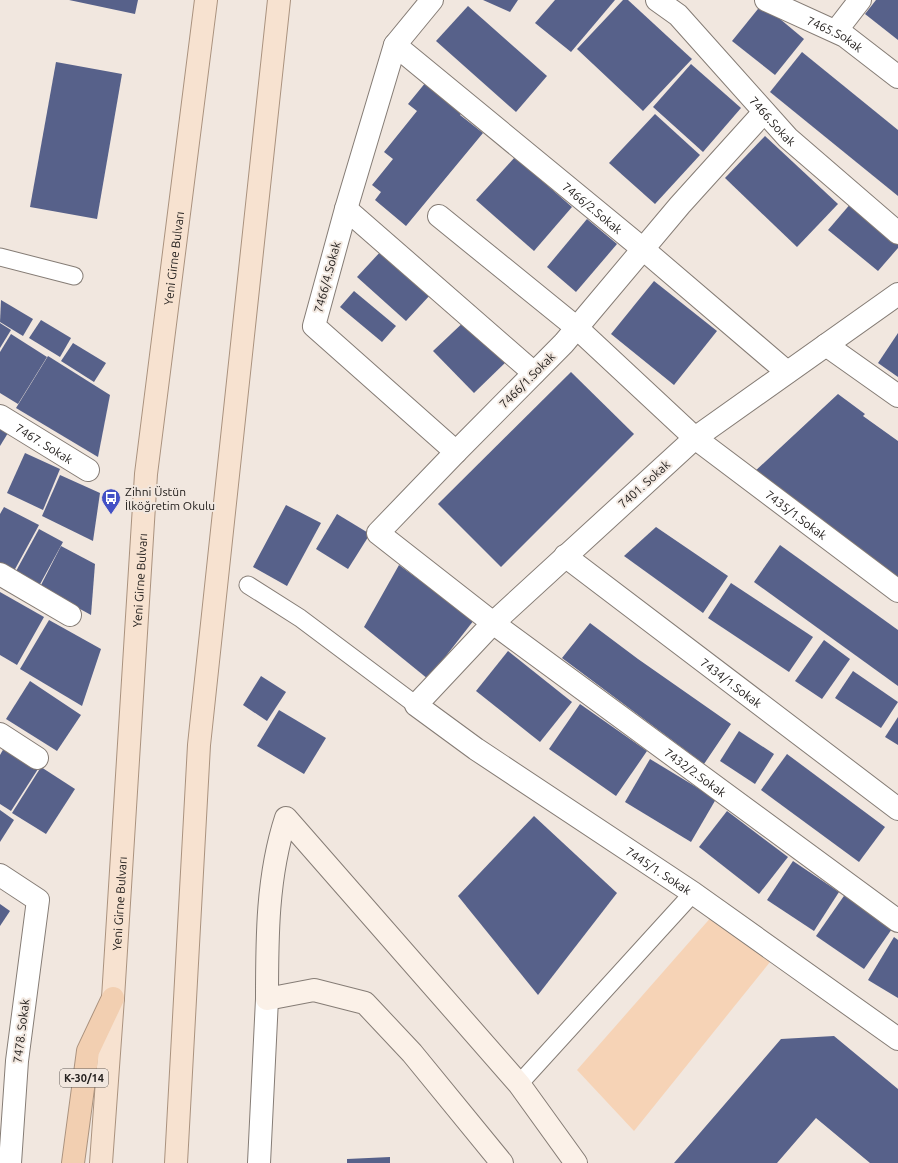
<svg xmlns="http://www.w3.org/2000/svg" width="898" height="1163" font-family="Ubuntu,sans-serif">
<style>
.green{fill:#f6d3b6}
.building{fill:#57618a}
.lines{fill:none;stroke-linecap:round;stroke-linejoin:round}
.lane-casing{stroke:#857c75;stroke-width:19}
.street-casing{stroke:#857c75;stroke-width:24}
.secondary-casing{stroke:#857c75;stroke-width:24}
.primary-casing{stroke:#aa927e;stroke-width:24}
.highway-casing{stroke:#aa927e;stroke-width:24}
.lane{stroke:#fff;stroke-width:17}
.street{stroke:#fff;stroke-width:22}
.secondary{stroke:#fbf1e8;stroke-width:22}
.primary{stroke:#f7e2d0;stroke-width:22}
.highway{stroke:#f2cfb1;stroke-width:22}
.labels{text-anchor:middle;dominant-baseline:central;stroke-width:4;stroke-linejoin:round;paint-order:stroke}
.shield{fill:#f1e7df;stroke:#625c58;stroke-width:1}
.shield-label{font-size:11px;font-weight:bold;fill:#24201e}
.street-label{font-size:12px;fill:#24201e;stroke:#f1e7df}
.poi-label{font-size:12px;fill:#24201e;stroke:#f1e7df;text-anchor:start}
</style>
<rect width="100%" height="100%" fill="#f1e7df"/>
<!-- green -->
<path class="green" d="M713 915 774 957 634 1131 577 1070Z"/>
<!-- building -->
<g class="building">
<path d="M69 0H138L135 14Z"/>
<path d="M483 0H518L510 12Z"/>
<path d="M555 0H615L571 52 535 23Z"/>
<path d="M623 0H628L692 59 643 111 577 49Z"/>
<path d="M876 0H898V40L865 14Z"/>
<path d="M762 4 804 39 775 75 732 41Z"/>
<path d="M468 6 547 76 516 112 436 41Z"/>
<path d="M802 52 898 130V196L770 92Z"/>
<path d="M56 62 122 74 97 219 30 207Z"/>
<path d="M691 64 741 108 703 152 653 107Z"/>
<path d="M426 82 462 112 460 115 483 133 406 226 375 200 381 192 372 185 393 159 384 152 417 111 408 104Z"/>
<path d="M655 114 700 155 655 204 609 163Z"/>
<path d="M765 136 838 204 797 247 725 178Z"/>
<path d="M515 157 572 207 534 251 476 200Z"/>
<path d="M852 202 898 241V248L878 271 828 230Z"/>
<path d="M587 219 617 244 576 292 547 267Z"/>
<path d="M382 250 431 294 406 321 357 277Z"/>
<path d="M654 281 717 331 674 385 611 334Z"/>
<path d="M354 291 396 326 382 342 340 307Z"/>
<path d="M1 300 33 319 23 336 0 322Z"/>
<path d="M468 318 509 359 474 393 433 351Z"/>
<path d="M41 320 71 338 60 357 29 338Z"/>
<path d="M0 323 11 330 0 348Z"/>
<path d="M898 333V377L878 363Z"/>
<path d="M11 334 47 357 18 404 0 393V352Z"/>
<path d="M73 343 106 363 94 382 61 361Z"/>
<path d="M48 356 110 395 98 457 16 408Z"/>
<path d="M571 372 634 434 501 567 438 504Z"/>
<path d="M838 394 865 414 863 416 898 441V577L753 473Z"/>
<path d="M0 428 8 433 0 446Z"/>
<path d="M25 453 60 469 43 510 7 493Z"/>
<path d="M60 475 100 493 93 541 42 516Z"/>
<path d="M286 505 321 523 287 586 253 567Z"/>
<path d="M4 507 39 525 14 571 0 564V514Z"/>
<path d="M337 514 370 534 348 569 316 549Z"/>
<path d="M656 527 728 576 703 613 624 556Z"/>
<path d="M39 529 63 542 39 586 15 573Z"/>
<path d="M780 545 898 630V686L754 582Z"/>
<path d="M61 546 95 564 91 615 40 587Z"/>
<path d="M399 565 474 620 428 679 364 627Z"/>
<path d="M731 583 813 637 789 672 708 618Z"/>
<path d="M0 592 44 617 17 665 0 655Z"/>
<path d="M49 620 101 649 82 706 20 669Z"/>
<path d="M590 623 638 659 731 724 704 764 562 658Z"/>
<path d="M824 640 850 659 822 699 795 681Z"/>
<path d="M508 651 572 702 540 742 476 691Z"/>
<path d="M853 671 898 702 881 728 835 698Z"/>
<path d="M261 676 286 692 267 721 243 705Z"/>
<path d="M30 681 81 715 57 751 6 719Z"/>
<path d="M580 704 647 751 616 796 549 749Z"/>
<path d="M279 710 326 738 304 774 257 746Z"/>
<path d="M898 717V745L885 737Z"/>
<path d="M739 731 774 754 755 784 720 761Z"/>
<path d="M4 748 38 769 11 811 0 804V755Z"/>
<path d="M787 754 885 827 859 862 761 790Z"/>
<path d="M650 759 716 799 691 842 625 802Z"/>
<path d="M41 767 75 789 46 834 12 813Z"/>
<path d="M0 810 14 820 0 842Z"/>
<path d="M727 811 788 857 759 894 699 847Z"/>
<path d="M534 816 617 893 538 995 458 896Z"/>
<path d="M793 861 839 892 814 931 767 900Z"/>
<path d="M846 893 894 926 864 969 816 936Z"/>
<path d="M0 904 10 911 0 926Z"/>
<path d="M894 937 898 940V998L868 980Z"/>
<path d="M834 1036 898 1089V1163H870L816 1118 777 1163H674L781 1039Z"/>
<path d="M390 1157V1163H347V1159Z"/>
</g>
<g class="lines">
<defs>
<g id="lane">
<path d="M0 257 74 276"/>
<path d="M248 585 300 618 416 705"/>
<path d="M519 1084 693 893"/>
</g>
<g id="street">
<path d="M432 0 395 45 346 209 314 326 456 452"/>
<path id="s1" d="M657 0 678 15 788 138 898 233"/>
<path id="s2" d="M766 0 845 36 898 77"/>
<path d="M836 31 860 0"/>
<path id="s3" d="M395 45 643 249 787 372"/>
<path id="s4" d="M764 112 680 205 564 343 456 452 378 533 493 623 898 921"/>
<path d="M346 209 534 373"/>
<path id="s5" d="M439 216 577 328 695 438 898 591"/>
<path id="s6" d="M898 294 695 438 493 623 416 705 476 749 693 893 898 1039"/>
<path d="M826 345 898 396"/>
<path id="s7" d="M0 416 88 470"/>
<path id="s8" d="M565 556 898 809"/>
<path d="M0 574 70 615"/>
<path d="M0 734 37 758"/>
<path d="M0 875 38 900 17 1061 10 1163"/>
<path d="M259 1163 267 999"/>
</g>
<path id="secondary" d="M502 1163 412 1053 365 1003 314 990 267 999C267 938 267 876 286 818L519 1084 576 1163"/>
<g id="primary">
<path id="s9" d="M101 1163 113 998 146 474 206 0"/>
<path d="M176 1163 199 745 279 0"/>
</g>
<path id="highway" d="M73 1163 88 1051 113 998"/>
</defs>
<!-- lane casing -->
<use href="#lane" class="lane-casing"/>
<!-- street casing -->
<use href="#street" class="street-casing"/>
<!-- secondary casing -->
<use href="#secondary" class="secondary-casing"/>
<!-- primary casing -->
<use href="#primary" class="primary-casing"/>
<!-- highway casing -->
<use href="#highway" class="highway-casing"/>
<!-- lane -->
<use href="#lane" class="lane"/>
<!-- street -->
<use href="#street" class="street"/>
<!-- secondary -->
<use href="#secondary" class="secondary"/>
<!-- primary -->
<use href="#primary" class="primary"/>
<!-- highway -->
<use href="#highway" class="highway"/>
</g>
<!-- icons -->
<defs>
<symbol id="bus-pin" viewBox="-11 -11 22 30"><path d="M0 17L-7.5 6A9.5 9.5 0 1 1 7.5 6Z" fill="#4350c5" stroke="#f1e7df"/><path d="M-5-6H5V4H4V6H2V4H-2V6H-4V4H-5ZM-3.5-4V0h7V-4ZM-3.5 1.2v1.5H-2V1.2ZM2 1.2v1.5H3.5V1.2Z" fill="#fff"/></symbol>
</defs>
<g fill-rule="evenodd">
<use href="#bus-pin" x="100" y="487" width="22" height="30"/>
</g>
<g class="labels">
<!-- shield labels -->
<rect class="shield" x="60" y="1069" width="48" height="18" rx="3"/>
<g class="shield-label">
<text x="84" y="1078">K-30/14</text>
</g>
<!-- street labels -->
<g class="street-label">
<text stroke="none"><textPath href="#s2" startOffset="77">7465.Sokak</textPath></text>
<text stroke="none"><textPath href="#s1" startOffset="168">7466.Sokak</textPath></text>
<text stroke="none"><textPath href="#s3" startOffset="256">7466/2.Sokak</textPath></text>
<text stroke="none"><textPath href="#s9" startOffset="908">Yeni Girne Bulvarı</textPath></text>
<text transform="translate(327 277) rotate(-75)">7466/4.Sokak</text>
<text transform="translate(527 380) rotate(-45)">7466/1.Sokak</text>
<text stroke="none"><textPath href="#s7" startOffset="52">7467. Sokak</textPath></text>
<text transform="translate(644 484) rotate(-42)">7401. Sokak</text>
<text stroke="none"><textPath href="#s5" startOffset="466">7435/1.Sokak</textPath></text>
<text stroke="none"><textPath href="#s9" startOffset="584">Yeni Girne Bulvarı</textPath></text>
<text stroke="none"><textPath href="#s8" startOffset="209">7434/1.Sokak</textPath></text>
<text stroke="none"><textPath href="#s4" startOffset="969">7432/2.Sokak</textPath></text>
<text stroke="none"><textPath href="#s6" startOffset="929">7445/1. Sokak</textPath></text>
<text stroke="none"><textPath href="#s9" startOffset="260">Yeni Girne Bulvarı</textPath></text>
<text transform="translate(21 1031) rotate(-83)">7478. Sokak</text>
</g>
<!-- poi labels -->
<g class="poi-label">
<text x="125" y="491">Zihni Üstün<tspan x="125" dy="14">İlköğretim Okulu</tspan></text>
</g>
</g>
</svg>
